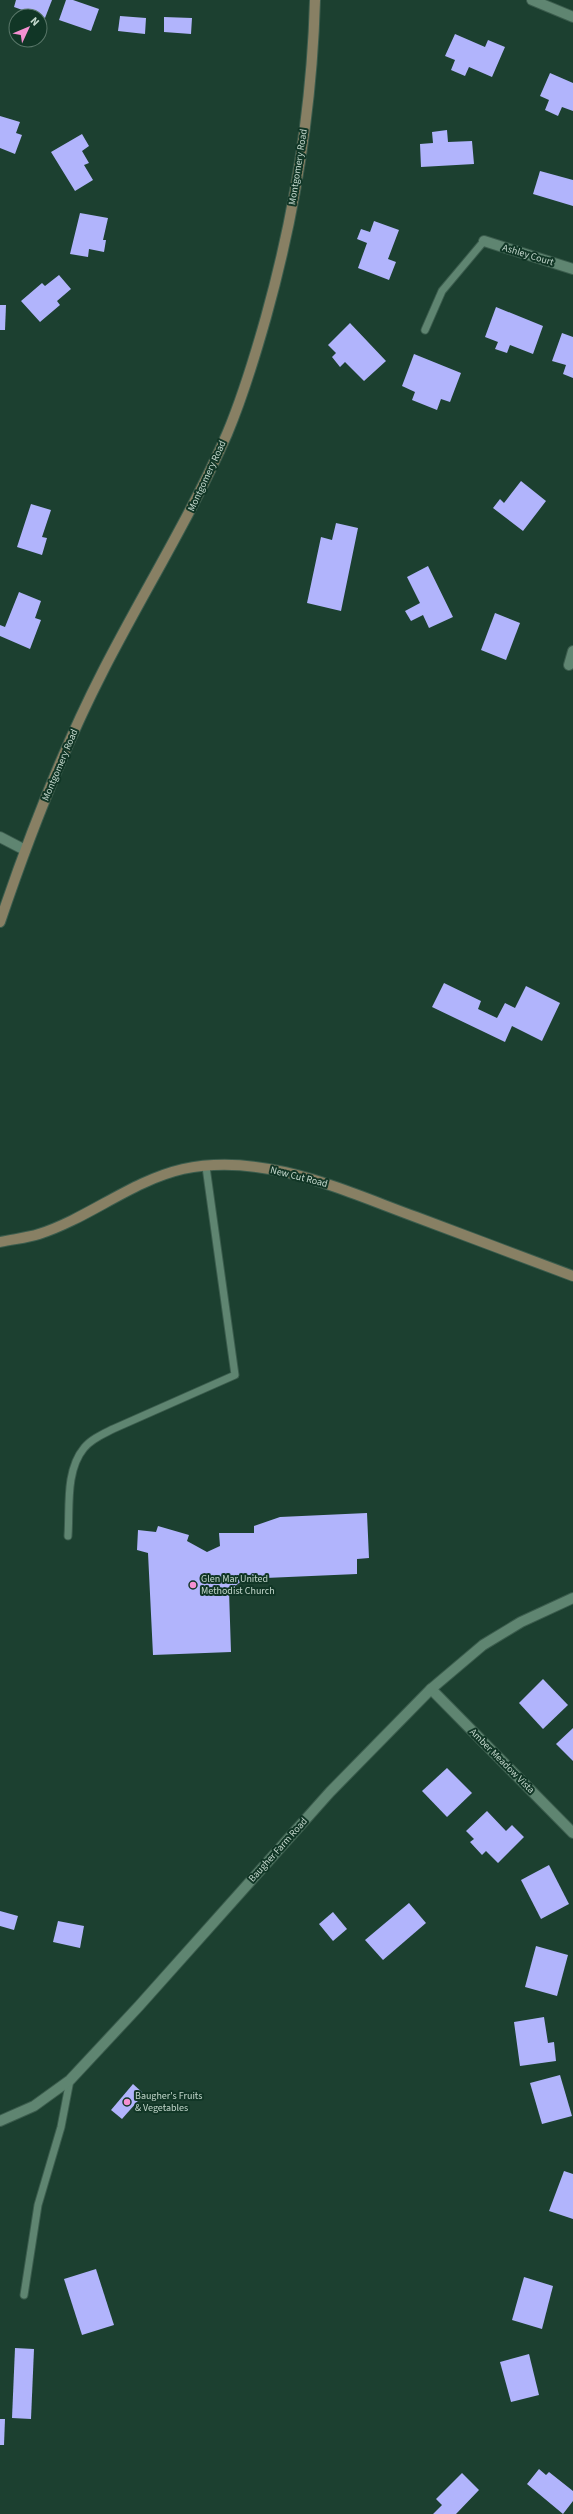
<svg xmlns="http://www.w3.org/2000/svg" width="573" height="2514" font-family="'Source Sans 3',sans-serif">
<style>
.building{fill:#b1b4fc}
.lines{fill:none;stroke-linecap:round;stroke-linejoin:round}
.lane-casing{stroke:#3b5c4d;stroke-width:9}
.street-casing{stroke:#3b5c4d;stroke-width:12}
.secondary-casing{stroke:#3b5c4d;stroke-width:12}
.lane{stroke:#5f8571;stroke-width:7}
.street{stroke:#5f8571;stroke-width:10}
.secondary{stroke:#888064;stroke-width:10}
.poi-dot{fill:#f590d1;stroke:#113626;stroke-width:1.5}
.labels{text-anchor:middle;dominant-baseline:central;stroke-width:4;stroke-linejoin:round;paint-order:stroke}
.street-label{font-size:10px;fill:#c3d7cc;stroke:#113626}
.poi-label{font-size:10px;fill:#c3d7cc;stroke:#113626;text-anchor:start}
</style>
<rect width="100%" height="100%" fill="#1c4030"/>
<!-- building -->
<g class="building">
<path d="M16 0H52L45 18 14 7Z"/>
<path d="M66 0H73L99 9 91 31 59 20Z"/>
<path d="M120 16 146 18 145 34 118 31Z"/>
<path d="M164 17 192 18 191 34 164 32Z"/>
<path d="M455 34 485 47 488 40 505 47 492 77 469 67 465 76 451 70 455 60 445 56Z"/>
<path d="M550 73 573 83V111L562 107 558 116 545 110 549 100 540 96Z"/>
<path d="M0 116 20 122 16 133 22 135 15 154 0 148Z"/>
<path d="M447 130 448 142 472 141 474 164 421 167 420 144 433 143 432 132Z"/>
<path d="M82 134 89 146 82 151 89 163 84 165 93 180 75 191 51 152Z"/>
<path d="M540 171 573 180V206L533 194Z"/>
<path d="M80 213 108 218 103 240H106L104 252 89 249 88 257 70 254Z"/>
<path d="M374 221 399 230 388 259 396 262 389 280 358 268 367 243 357 239 361 229 370 232Z"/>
<path d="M59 275 71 289 57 301 60 305 40 322 21 301 42 283 45 286Z"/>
<path d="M0 305H6L5 330H0Z"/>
<path d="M496 307 543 326 533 354 510 345 507 353 495 349 498 342 485 337Z"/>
<path d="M350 323 386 361 364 381 345 362 340 367 332 357 336 353 328 345Z"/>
<path d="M562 333 573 337V378L563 374 566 365 552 361Z"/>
<path d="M414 354 461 373 450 402 441 399 437 410 412 400 415 392 402 386Z"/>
<path d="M521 481 546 501 523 531 493 508 500 499 504 503Z"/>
<path d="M31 504 51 510 42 537 47 538 42 555 17 547Z"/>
<path d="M336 523 358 528 341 611 307 603 321 537 332 540Z"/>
<path d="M428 566 453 617 429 628 423 615 411 621 405 611 420 603 407 577Z"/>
<path d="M19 592 41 601 35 618 41 620 30 649 0 636V625L5 627Z"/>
<path d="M495 613 520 623 506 660 481 650Z"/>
<path d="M444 983 481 1001 478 1009 497 1018 505 1003 515 1008 526 986 560 1003 542 1041 512 1026 505 1042 432 1007Z"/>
<path d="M367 1513 369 1558 357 1559V1574L244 1579 229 1591 231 1652 153 1655 148 1553 137 1550 138 1530 156 1532 158 1526 189 1535 187 1541 207 1552 220 1546 219 1533H254V1526L280 1517Z"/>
<path d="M543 1679 568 1705 543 1729 519 1703Z"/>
<path d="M573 1728V1761L556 1744Z"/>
<path d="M447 1768 472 1793 447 1817 422 1791Z"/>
<path d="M487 1811 506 1831 512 1825 524 1837 498 1863 486 1851 482 1855 470 1842 474 1839 466 1831Z"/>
<path d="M549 1865 569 1904 541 1919 521 1880Z"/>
<path d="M409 1903 426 1923 383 1960 365 1940Z"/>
<path d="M0 1911 18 1916 14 1930 0 1926Z"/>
<path d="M333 1912 347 1929 333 1941 319 1924Z"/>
<path d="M58 1921 84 1926 80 1948 53 1942Z"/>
<path d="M536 1946 568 1955 557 1996 525 1987Z"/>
<path d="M544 2017 548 2043 554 2042 556 2061 520 2066 514 2022Z"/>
<path d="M560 2075 572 2116 542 2124 530 2083Z"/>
<path d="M133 2084 144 2094 122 2119 111 2110Z"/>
<path d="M564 2171 573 2174V2219L549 2211Z"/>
<path d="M96 2269 114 2325 82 2335 64 2279Z"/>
<path d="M524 2277 553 2286 542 2329 512 2320Z"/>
<path d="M15 2348 34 2349 31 2419 12 2418Z"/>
<path d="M529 2354 539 2395 511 2402 500 2362Z"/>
<path d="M0 2419H5L4 2445H0Z"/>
<path d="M539 2469 546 2475 549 2472 573 2491V2501L563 2514 527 2484Z"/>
<path d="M462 2473 479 2490 456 2514H433L442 2505 436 2499Z"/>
</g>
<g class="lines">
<defs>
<g id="lane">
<path d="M425 330 442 291 484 241"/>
<path d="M68 1536C70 1508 65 1471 84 1448 91 1439 103 1434 113 1429L235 1375 206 1167"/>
<path d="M24 2295 38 2205 61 2127 70 2080"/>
</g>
<g id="street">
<path d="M532 0 573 17"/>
<path d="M484 241 573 269"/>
<path d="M569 665 573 651"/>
<path d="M0 837 25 850"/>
<path d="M431 1689 573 1833"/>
<path d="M0 2121 34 2106 70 2080 139 2006 330 1792 431 1689 483 1645 521 1622 573 1598"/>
</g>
<g id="secondary">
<path d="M0 922C29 836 62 751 103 671 144 591 191 516 227 434 243 396 255 356 266 317 295 213 312 107 315 0"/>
<path d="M0 1242C13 1239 27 1238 39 1234 89 1218 131 1181 183 1169 264 1152 342 1190 416 1217 468 1237 521 1256 573 1276"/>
</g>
</defs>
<!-- lane casing -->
<use href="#lane" class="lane-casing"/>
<!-- street casing -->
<use href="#street" class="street-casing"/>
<!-- secondary casing -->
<use href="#secondary" class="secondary-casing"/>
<!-- lane -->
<use href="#lane" class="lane"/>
<!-- street -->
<use href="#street" class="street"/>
<!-- secondary -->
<use href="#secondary" class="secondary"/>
</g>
<!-- markers -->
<g class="poi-dot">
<circle cx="193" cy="1585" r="4"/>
<circle cx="127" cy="2102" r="4"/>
</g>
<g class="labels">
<!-- street labels -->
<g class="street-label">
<text transform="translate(298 167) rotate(-81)">Montgomery Road</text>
<text transform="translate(528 255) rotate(17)">Ashley Court</text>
<text transform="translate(207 476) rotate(-65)">Montgomery Road</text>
<text transform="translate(60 765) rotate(-67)">Montgomery Road</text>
<text transform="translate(299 1177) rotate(14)">New Cut Road</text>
<text transform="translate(502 1761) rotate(45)">Amber Meadow Vista</text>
<text transform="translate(278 1850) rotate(-48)">Baugher Farm Road</text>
</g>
<!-- poi labels -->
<g class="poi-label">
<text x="201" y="1579">Glen Mar United<tspan x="201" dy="12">Methodist Church</tspan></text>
<text x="135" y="2096">Baugher's Fruits<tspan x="135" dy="12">&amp; Vegetables</tspan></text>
</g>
</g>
<!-- north arrow -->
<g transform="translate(28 28) rotate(46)"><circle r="19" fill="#113626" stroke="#587668"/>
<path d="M0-3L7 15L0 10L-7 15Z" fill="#f590d1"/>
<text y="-6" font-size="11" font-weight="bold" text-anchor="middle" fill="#c3d7cc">N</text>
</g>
</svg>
